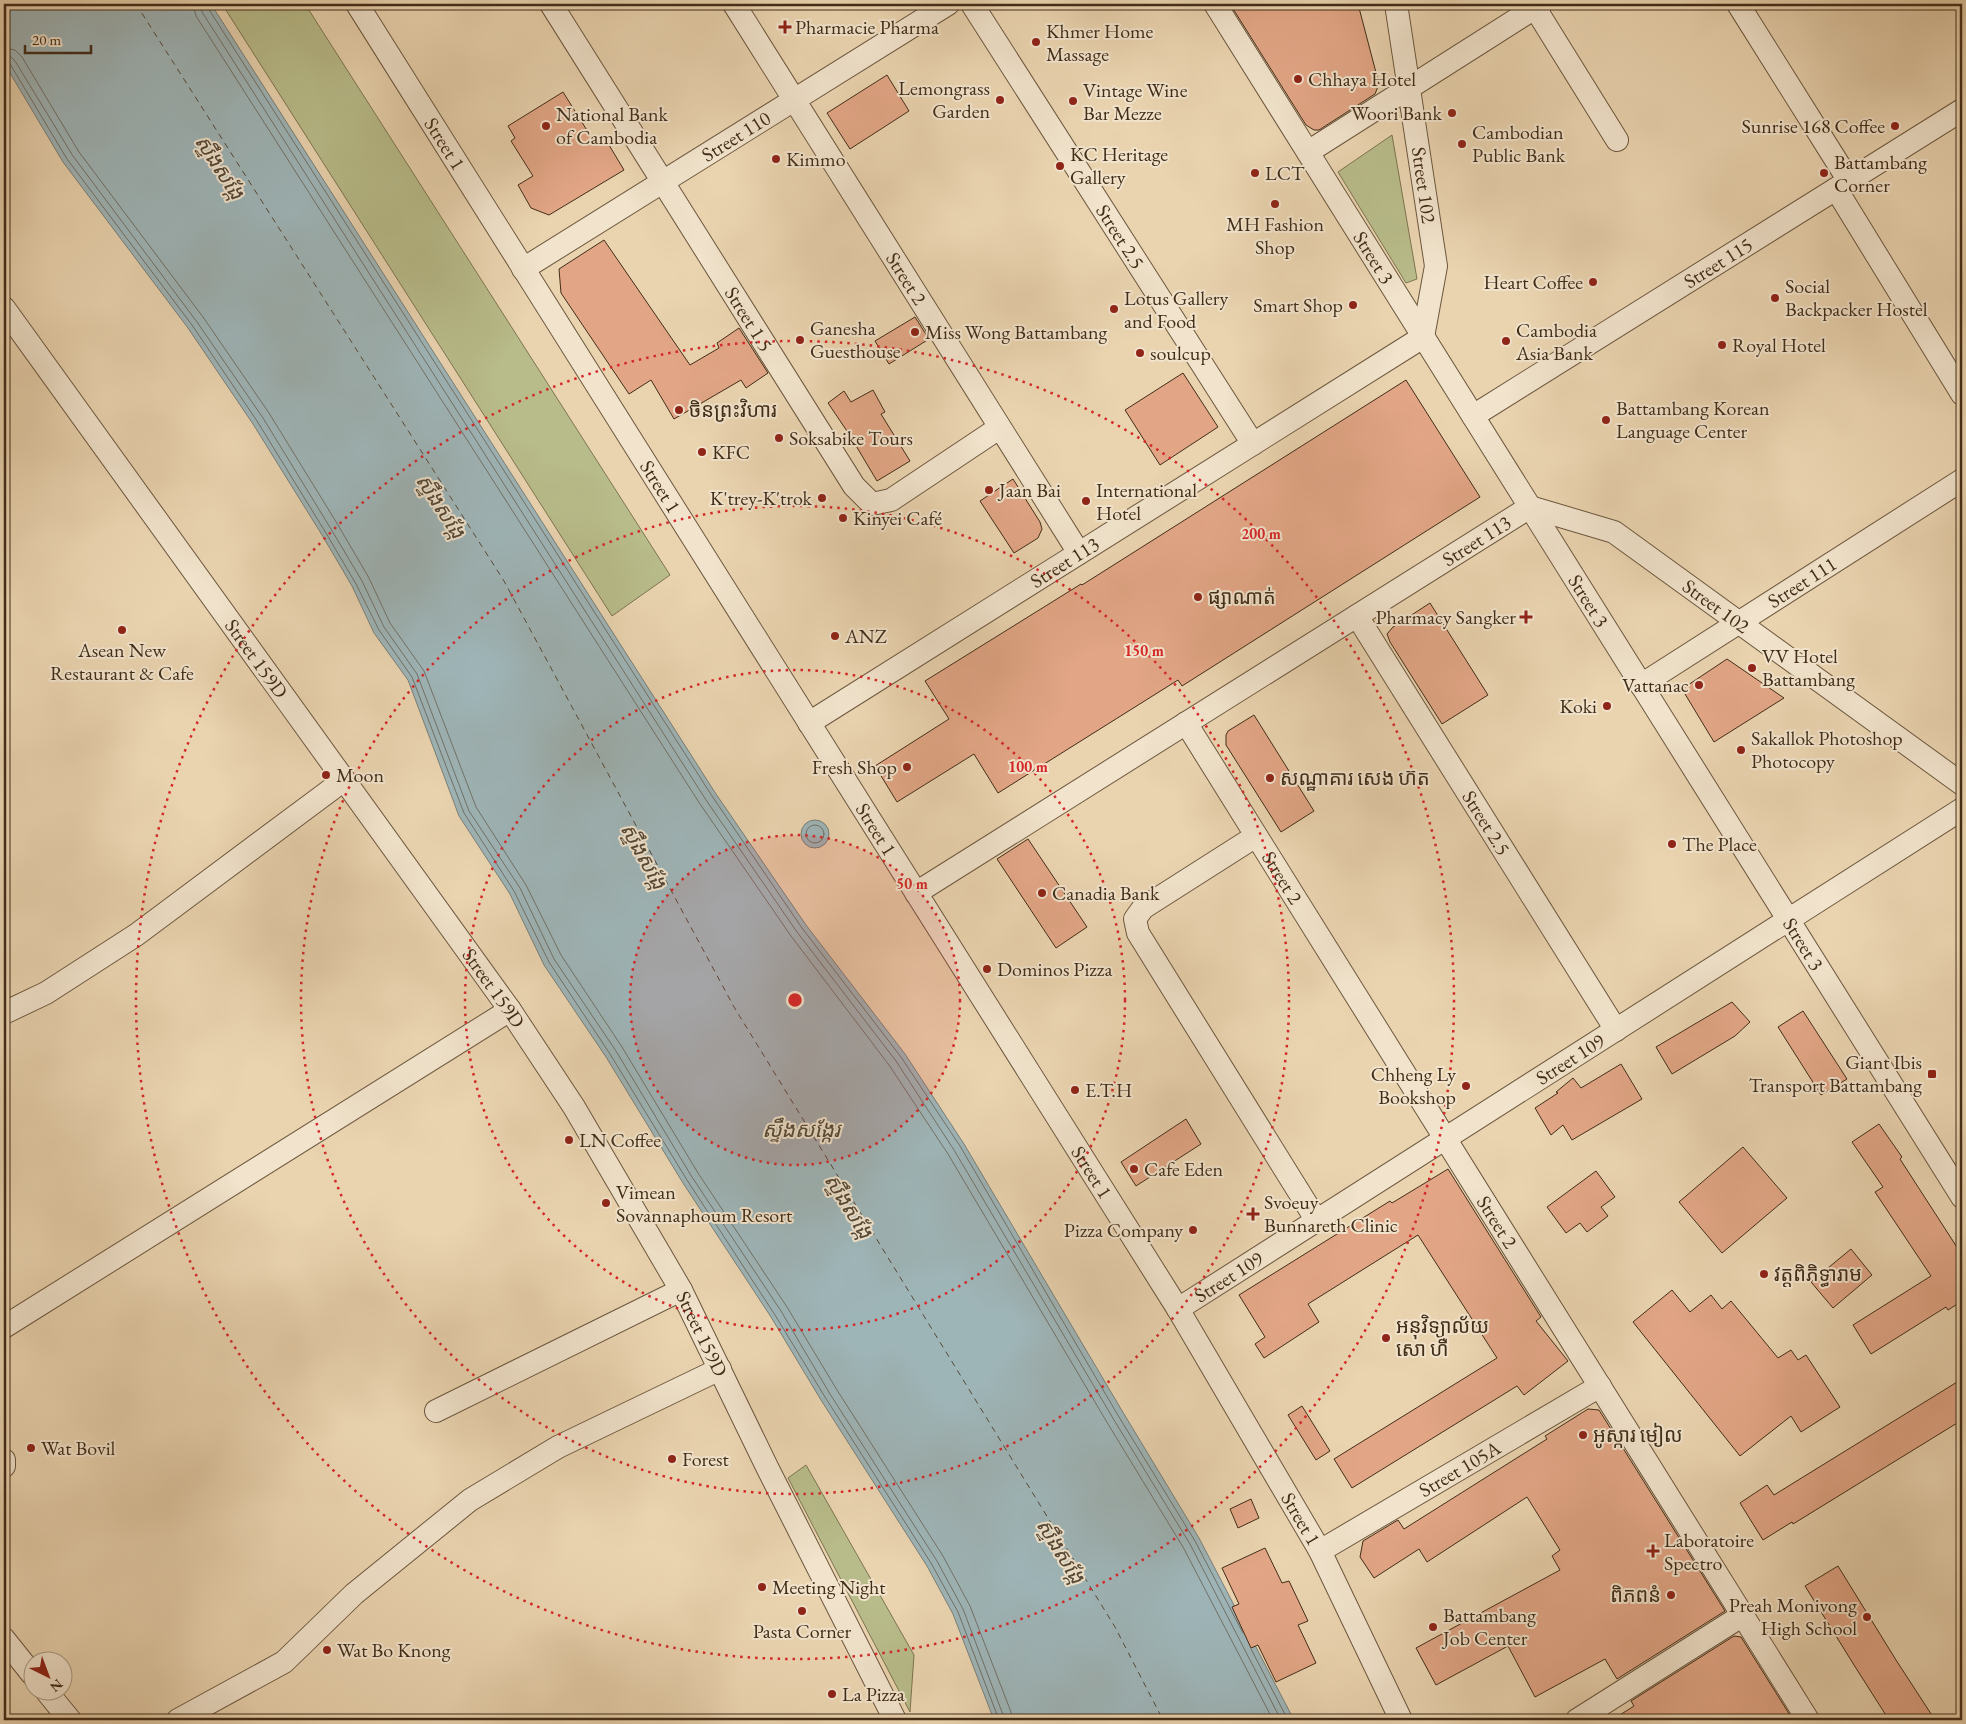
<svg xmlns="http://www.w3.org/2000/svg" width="1966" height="1724" font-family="'EB Garamond','Noto Sans Khmer',serif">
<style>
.green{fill:#b8bc8a;stroke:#7d7451}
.water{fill:#9eb5b8;stroke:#797f78}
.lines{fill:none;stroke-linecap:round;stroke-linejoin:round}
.shore{stroke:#707168;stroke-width:1}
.ferry{stroke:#544838;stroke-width:1;stroke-dasharray:6 5;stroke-linecap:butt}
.building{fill:#e2a686;stroke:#422d18}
.minor-casing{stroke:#6c573e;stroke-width:24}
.minor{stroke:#f1e3cc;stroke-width:22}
.ring{fill:none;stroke:#d62828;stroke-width:2.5;stroke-dasharray:2.5 5}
.poi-dot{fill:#8f2418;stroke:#f1e3cc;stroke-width:2}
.labels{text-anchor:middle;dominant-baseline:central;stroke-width:4;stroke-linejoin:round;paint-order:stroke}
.poi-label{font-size:20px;fill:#422d18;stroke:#f1e3cc;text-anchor:start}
.street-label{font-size:20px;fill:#422d18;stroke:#f1e3cc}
.water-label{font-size:21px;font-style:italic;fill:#544838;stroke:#f1e3cc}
.centre{fill:#d62828;stroke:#f1e3cc;stroke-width:2.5}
.ring-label{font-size:15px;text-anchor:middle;font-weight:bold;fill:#d62828;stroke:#f1e3cc;stroke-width:4;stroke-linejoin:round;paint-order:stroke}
</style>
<rect width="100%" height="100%" fill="#ead4b0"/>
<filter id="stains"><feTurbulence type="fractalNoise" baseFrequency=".004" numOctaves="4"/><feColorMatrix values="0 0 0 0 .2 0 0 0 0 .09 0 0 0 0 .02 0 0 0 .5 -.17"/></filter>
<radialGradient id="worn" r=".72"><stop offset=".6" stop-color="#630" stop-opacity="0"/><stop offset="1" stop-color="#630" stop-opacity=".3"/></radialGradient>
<!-- green -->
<g class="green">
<path d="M222 4H305L670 575 612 616Z"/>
<path d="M1392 135 1417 279 1406 283 1338 172Z"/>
<path d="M806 1465 914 1655 910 1712 788 1478Z"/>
</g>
<!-- water -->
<g class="water">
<path d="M4 4H211L716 794 806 925 905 1054 964 1144 1124 1414 1199 1538 1294 1720H994L953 1614 927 1566 821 1400 771 1317 683 1183 606 1057 544 965 510 894 459 816 408 680 374 633 352 586 322 535 253 424 188 328 63 162 4 63Z"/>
<circle cx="815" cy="834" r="14"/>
</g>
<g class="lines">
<!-- shore -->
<g class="shore">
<path d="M193 4 196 16 700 804 791 936 889 1065 948 1154 1108 1424 1183 1547 1273 1720"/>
<path d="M201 4 202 12 706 800 797 932 896 1061 954 1150 1114 1420 1190 1544 1281 1720"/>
<path d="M207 4 208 8 712 796 802 928 901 1057 960 1146 1119 1417 1195 1541 1243 1633"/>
<path d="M4 48 15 50 22 57 79 152 203 317 269 413 338 525 369 578 390 623 424 671 476 807 526 885 561 955 622 1047 698 1173 787 1307 837 1390 943 1556 970 1606 1011 1712 1013 1720"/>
<path d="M4 55 10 56 15 61 73 156 197 322 263 418 331 529 362 581 384 627 417 674 469 811 520 888 554 959 616 1051 692 1177 781 1311 830 1394 937 1561 963 1609 1005 1720"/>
<path d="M4 62 10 64 67 159 192 325 257 421 326 533 356 584 379 630 412 677 464 813 514 891 549 962 610 1054 687 1180 775 1315 825 1397 931 1563 958 1612 999 1720"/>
<circle cx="815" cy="834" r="9"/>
<path d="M1251 1649 1288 1720"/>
</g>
<!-- ferry -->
<path class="ferry" d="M136 4 504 581 734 1007 1115 1627 1163 1720"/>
</g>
<!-- building -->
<g class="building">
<path d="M1230 4H1358L1379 84 1375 94 1319 130H1314L1306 125Z"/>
<path d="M887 75 909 111 850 149 827 113Z"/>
<path d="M563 92 593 140 603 135 624 170 549 215 531 208 518 185 533 176 511 141 515 138 508 126Z"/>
<path d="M604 240 690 365 719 348 717 343 739 328 768 373 746 388 741 380 674 419 651 380 629 394 561 293 559 269Z"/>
<path d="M915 317 929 339 889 364 875 341Z"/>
<path d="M1183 373 1218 427 1160 465 1125 410Z"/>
<path d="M1406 380 1480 497 1182 686 1178 680 998 793 974 754 897 802 875 766 949 719 925 681 1081 584 1082 585Z"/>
<path d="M873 390 885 412 881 414 910 461 877 481 849 434 828 403 844 391 851 402Z"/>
<path d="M1013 479 1040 522 1042 529 1038 538 1014 553 980 501Z"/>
<path d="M1430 603 1488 695 1442 724 1390 642 1387 634 1393 627Z"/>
<path d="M1727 659 1784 698 1714 742 1682 689Z"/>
<path d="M1254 715 1314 811 1281 832 1226 745V735L1228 731Z"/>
<path d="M1028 839 1087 927 1056 948 997 859Z"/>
<path d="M1732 1002 1750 1022 1735 1036 1672 1074 1656 1047Z"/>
<path d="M1803 1011 1847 1079 1821 1095 1778 1027Z"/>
<path d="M1621 1064 1642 1099 1572 1140 1563 1125 1551 1135 1535 1108 1558 1093 1556 1092 1573 1078 1581 1088Z"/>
<path d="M1186 1119 1201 1144 1136 1186 1121 1162Z"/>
<path d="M1879 1124 1902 1157 1900 1159 1962 1255V1301L1948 1310 1946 1307 1871 1354 1853 1325 1931 1276 1875 1192 1883 1187 1852 1142Z"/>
<path d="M1743 1147 1787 1198 1722 1253 1679 1202Z"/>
<path d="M1448 1169 1541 1317 1536 1321 1568 1361 1524 1395 1517 1386 1352 1488 1334 1459 1497 1358 1418 1235 1308 1304 1319 1322 1264 1358 1255 1344 1265 1337 1239 1295 1390 1201 1392 1203Z"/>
<path d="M1596 1171 1615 1197 1601 1207 1608 1216 1587 1232 1580 1223 1566 1233 1547 1207Z"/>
<path d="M1851 1249 1872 1275 1833 1308 1811 1282Z"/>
<path d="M1672 1290 1690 1312 1711 1295 1722 1309 1731 1301 1778 1358 1791 1350 1798 1360 1806 1355 1840 1407 1801 1432 1791 1416 1740 1456 1633 1322Z"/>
<path d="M1962 1379V1420L1793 1524 1792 1522 1763 1540 1740 1503 1767 1485 1774 1495Z"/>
<path d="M1302 1406 1330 1451 1316 1460 1288 1415Z"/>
<path d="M1588 1409 1599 1410 1725 1611 1617 1679 1605 1659 1535 1697 1508 1646 1436 1685 1416 1648 1560 1570 1552 1556 1560 1550 1527 1497 1427 1562 1419 1549 1374 1578 1360 1557 1363 1541 1398 1520 1404 1529 1547 1439 1545 1436Z"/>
<path d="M1251 1499 1259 1518 1238 1528 1230 1509Z"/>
<path d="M1265 1548 1282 1583 1289 1581 1308 1621 1298 1625 1316 1663 1276 1682 1258 1645 1251 1648 1232 1607 1239 1604 1222 1568Z"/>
<path d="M1838 1566 1896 1660 1935 1720H1889L1854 1665 1805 1586Z"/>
<path d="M1734 1636 1741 1637 1793 1720H1612L1634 1706 1631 1701Z"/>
</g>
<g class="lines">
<defs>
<g id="minor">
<path id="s1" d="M357 4 1178 1309 1320 1551 1401 1720"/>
<path id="s2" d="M551 4 854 486 872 504 891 500 999 428"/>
<path id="s3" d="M734 4 1079 553"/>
<path id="s4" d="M972 4 1253 444"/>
<path id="s5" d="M1215 4 1962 1197"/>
<path d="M1738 4 1849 181"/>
<path d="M1535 8 1617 140"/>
<path d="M1308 152 1541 4"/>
<path d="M1836 189 1962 394"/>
<path id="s6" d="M523 269 948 4"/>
<path id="s7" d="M4 308 510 1010 574 1107 681 1290 767 1467 895 1720"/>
<path id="s8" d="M1473 416 1962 110"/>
<path id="s9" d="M1357 616 1616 1030"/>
<path id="s10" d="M1641 685 1962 480"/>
<path id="s11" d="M809 723 1423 337 1436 266 1396 4"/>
<path id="s12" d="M1186 723 1808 1720"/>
<path d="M1256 836 1143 908 1135 919 1138 933 1317 1221"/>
<path id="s13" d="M916 893 1530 507 1614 532 1962 784"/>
<path d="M4 1013 46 993 136 935 344 780"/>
<path id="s14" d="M1178 1309 1962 809"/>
<path d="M4 1327 510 1010"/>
<path d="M436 1411 681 1290"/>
<path d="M4 1460V1466"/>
<path id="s15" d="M1320 1551 1600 1386"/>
<path d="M4 1639 32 1674"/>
<path d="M47 1692 70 1720"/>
<path d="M178 1720 284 1662 354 1594 470 1500 558 1447 720 1369"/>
<path d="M1577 1720 1743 1615"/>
</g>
</defs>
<!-- minor casing -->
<use href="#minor" class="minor-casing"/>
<!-- minor -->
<use href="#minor" class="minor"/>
</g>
<!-- distance rings -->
<circle cx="795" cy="1000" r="165" fill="#d62828" fill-opacity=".12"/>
<g class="ring">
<circle cx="795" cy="1000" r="165"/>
<circle cx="795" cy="1000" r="330"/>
<circle cx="795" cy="1000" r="494"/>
<circle cx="795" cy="1000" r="659"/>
</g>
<!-- markers -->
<g class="poi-dot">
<path d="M782.5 19.5h5v5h5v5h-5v5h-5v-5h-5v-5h5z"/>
<circle cx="1036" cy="42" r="5"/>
<circle cx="1298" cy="79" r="5"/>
<circle cx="1000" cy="100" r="5"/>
<circle cx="1073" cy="101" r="5"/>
<circle cx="1452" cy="113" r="5"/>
<circle cx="546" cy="126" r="5"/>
<circle cx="1895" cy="126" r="5"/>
<circle cx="1462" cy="144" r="5"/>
<circle cx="776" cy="159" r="5"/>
<circle cx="1060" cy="166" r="5"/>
<circle cx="1255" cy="173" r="5"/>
<circle cx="1824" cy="173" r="5"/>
<circle cx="1275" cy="204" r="5"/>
<circle cx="1593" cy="282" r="5"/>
<circle cx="1775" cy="298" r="5"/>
<circle cx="1353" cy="305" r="5"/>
<circle cx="1114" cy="309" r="5"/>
<circle cx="915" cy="332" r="5"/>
<circle cx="800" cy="340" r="5"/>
<circle cx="1506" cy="341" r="5"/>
<circle cx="1722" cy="345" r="5"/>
<circle cx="1140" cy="353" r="5"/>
<circle cx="679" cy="410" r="5"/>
<circle cx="1606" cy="420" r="5"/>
<circle cx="779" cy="438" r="5"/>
<circle cx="702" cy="452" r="5"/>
<circle cx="989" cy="490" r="5"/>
<circle cx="822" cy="498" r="5"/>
<circle cx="1086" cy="501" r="5"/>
<circle cx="843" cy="518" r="5"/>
<circle cx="1198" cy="597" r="5"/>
<path d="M1523.5 609.5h5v5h5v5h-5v5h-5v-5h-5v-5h5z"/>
<circle cx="122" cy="630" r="5"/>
<circle cx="835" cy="636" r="5"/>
<circle cx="1752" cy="668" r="5"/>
<circle cx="1699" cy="685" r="5"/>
<circle cx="1607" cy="706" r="5"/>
<circle cx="1741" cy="750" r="5"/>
<circle cx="907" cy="767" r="5"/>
<circle cx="326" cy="775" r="5"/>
<circle cx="1270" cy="778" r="5"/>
<circle cx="1672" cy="844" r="5"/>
<circle cx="1042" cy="893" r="5"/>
<circle cx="987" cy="969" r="5"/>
<rect x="1927" y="1069" width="10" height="10" rx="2.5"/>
<circle cx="1466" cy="1086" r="5"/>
<circle cx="1075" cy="1090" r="5"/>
<circle cx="569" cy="1140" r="5"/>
<circle cx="1134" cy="1169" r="5"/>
<circle cx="606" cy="1203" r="5"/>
<path d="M1250.5 1206.5h5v5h5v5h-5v5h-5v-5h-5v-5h5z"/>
<circle cx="1193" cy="1230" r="5"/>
<circle cx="1764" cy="1274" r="5"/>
<circle cx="1386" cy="1338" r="5"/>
<circle cx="1583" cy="1435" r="5"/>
<circle cx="31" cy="1448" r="5"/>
<circle cx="672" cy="1459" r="5"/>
<path d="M1650.5 1543.5h5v5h5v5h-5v5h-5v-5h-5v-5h5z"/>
<circle cx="762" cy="1587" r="5"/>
<circle cx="1671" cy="1595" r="5"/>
<circle cx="802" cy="1611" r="5"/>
<circle cx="1867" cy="1617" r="5"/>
<circle cx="1433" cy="1627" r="5"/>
<circle cx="327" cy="1650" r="5"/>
<circle cx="832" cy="1694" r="5"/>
</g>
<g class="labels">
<!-- poi labels -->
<g class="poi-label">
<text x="795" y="27">Pharmacie Pharma</text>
<text x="1046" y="31">Khmer Home<tspan x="1046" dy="23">Massage</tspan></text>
<text x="1308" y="79">Chhaya Hotel</text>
<text x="990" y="88" text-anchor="end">Lemongrass<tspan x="990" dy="23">Garden</tspan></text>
<text x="1083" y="90">Vintage Wine<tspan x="1083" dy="23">Bar Mezze</tspan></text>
<text x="1442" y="113" text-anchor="end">Woori Bank</text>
<text x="556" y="114">National Bank<tspan x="556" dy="23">of Cambodia</tspan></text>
<text x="1885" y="126" text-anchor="end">Sunrise 168 Coffee</text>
<text x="1472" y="132">Cambodian<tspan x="1472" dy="23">Public Bank</tspan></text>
<text x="1070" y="154">KC Heritage<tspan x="1070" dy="23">Gallery</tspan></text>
<text x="786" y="159">Kimmo</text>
<text x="1834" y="162">Battambang<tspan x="1834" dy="23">Corner</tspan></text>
<text x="1265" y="173">LCT</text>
<text x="1275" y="224" text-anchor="middle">MH Fashion<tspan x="1275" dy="23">Shop</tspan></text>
<text x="1583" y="282" text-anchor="end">Heart Coffee</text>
<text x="1785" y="286">Social<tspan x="1785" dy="23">Backpacker Hostel</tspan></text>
<text x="1124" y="298">Lotus Gallery<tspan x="1124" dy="23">and Food</tspan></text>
<text x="1343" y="305" text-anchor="end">Smart Shop</text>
<text x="810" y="328">Ganesha<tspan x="810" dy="23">Guesthouse</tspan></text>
<text x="1516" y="330">Cambodia<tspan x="1516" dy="23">Asia Bank</tspan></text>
<text x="925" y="332">Miss Wong Battambang</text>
<text x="1732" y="345">Royal Hotel</text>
<text x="1150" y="353">soulcup</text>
<text x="1616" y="408">Battambang Korean<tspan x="1616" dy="23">Language Center</tspan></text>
<text x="689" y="410">ចិនព្រះវិហារ</text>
<text x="789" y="438">Soksabike Tours</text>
<text x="712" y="452">KFC</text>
<text x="999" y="490">Jaan Bai</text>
<text x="1096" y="490">International<tspan x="1096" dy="23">Hotel</tspan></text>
<text x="812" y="498" text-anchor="end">K'trey-K'trok</text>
<text x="853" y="518">Kinyei Café</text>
<text x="1208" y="597">ផ្សាណាត់</text>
<text x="1516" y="617" text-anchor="end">Pharmacy Sangker</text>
<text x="845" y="636">ANZ</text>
<text x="122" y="650" text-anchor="middle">Asean New<tspan x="122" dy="23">Restaurant &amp; Cafe</tspan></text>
<text x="1762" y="656">VV Hotel<tspan x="1762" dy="23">Battambang</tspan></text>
<text x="1689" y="685" text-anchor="end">Vattanac</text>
<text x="1597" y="706" text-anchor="end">Koki</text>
<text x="1751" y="738">Sakallok Photoshop<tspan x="1751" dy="23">Photocopy</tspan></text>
<text x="897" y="767" text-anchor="end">Fresh Shop</text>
<text x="336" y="775">Moon</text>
<text x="1280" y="778">សណ្ឋាគារ សេង ហ៊ត</text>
<text x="1682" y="844">The Place</text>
<text x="1052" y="893">Canadia Bank</text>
<text x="997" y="969">Dominos Pizza</text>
<text x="1922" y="1062" text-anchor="end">Giant Ibis<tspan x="1922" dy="23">Transport Battambang</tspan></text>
<text x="1456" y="1074" text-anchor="end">Chheng Ly<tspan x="1456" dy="23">Bookshop</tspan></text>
<text x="1085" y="1090">E.T.H</text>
<text x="579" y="1140">LN Coffee</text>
<text x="1144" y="1169">Cafe Eden</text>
<text x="616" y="1192">Vimean<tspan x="616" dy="23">Sovannaphoum Resort</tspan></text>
<text x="1264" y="1202">Svoeuy<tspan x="1264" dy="23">Bunnareth Clinic</tspan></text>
<text x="1183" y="1230" text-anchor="end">Pizza Company</text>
<text x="1774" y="1274">វត្តពិភិទ្ធារាម</text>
<text x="1396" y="1326">អនុវិទ្យាល័យ<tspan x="1396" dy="23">សោ ហឺ</tspan></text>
<text x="1593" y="1435">អូស្ការ មៀល</text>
<text x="41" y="1448">Wat Bovil</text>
<text x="682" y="1459">Forest</text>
<text x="1664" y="1540">Laboratoire<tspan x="1664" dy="23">Spectro</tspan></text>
<text x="772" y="1587">Meeting Night</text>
<text x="1661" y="1595" text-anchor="end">ពិភពនំ</text>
<text x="1857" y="1605" text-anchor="end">Preah Monivong<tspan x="1857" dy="23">High School</tspan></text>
<text x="1443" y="1615">Battambang<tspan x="1443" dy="23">Job Center</tspan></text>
<text x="802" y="1631" text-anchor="middle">Pasta Corner</text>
<text x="337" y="1650">Wat Bo Knong</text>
<text x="842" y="1694">La Pizza</text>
</g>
<!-- street labels -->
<g class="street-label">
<text stroke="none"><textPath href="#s6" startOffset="251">Street 110</textPath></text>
<text stroke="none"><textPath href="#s1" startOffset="165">Street 1</textPath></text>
<text transform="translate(1424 185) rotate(82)">Street 102</text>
<text stroke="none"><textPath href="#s4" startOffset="276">Street 2.5</textPath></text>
<text stroke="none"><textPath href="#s5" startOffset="299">Street 3</textPath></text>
<text stroke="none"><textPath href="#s8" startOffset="289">Street 115</textPath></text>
<text stroke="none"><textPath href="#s3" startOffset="324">Street 2</textPath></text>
<text stroke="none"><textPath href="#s2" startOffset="372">Street 1.5</textPath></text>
<text stroke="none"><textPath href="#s1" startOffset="570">Street 1</textPath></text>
<text stroke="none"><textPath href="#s13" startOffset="662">Street 113</textPath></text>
<text stroke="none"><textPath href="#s11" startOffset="302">Street 113</textPath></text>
<text stroke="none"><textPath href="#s10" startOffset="191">Street 111</textPath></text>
<text stroke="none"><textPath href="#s5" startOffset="704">Street 3</textPath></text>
<text stroke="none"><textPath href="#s13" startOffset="939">Street 102</textPath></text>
<text stroke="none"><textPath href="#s7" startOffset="432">Street 159D</textPath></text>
<text stroke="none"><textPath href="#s9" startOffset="244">Street 2.5</textPath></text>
<text stroke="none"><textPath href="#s1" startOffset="975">Street 1</textPath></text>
<text stroke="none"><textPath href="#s12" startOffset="182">Street 2</textPath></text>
<text stroke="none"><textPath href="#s5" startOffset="1109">Street 3</textPath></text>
<text stroke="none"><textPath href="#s7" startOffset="838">Street 159D</textPath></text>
<text stroke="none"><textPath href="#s14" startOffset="465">Street 109</textPath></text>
<text stroke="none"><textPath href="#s1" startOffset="1380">Street 1</textPath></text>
<text stroke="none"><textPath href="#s12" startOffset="588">Street 2</textPath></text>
<text stroke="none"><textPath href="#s14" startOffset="60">Street 109</textPath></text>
<text stroke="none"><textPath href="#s7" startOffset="1242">Street 159D</textPath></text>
<text stroke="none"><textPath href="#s15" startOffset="162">Street 105A</textPath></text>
<text stroke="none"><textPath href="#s1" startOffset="1785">Street 1</textPath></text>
</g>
<!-- water labels -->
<g class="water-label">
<text transform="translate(220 167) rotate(57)">ស្ទឹងសង្កែ</text>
<text transform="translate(441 506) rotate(57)">ស្ទឹងសង្កែ</text>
<text transform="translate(644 856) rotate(61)">ស្ទឹងសង្កែ</text>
<text x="801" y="1129">ស្ទឹងសង្កែរ</text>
<text transform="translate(849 1206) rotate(58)">ស្ទឹងសង្កែ</text>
<text transform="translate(1061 1551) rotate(58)">ស្ទឹងសង្កែ</text>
</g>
</g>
<circle cx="795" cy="1000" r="8" class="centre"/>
<g class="ring-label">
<text x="1261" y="539">200 m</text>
<text x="1144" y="656">150 m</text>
<text x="1028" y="772">100 m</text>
<text x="912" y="889">50 m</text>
</g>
<!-- margin -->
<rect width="1966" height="1724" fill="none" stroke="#ead4b0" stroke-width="20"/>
<rect x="5" y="5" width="1956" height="1714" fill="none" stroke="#422d18" stroke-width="2.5"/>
<rect x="10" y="10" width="1946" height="1704" fill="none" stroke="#422d18"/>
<!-- north arrow -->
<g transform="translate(48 1676) rotate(138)"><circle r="24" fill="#f1e3cc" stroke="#ab9a84"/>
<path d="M0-4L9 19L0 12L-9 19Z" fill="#8f2418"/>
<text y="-8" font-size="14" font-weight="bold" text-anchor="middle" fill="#422d18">N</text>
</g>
<!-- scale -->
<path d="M25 45v8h66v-8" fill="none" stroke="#422d18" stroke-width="2.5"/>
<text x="32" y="45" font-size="15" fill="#422d18" stroke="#f1e3cc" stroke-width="4" paint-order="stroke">20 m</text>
<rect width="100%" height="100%" filter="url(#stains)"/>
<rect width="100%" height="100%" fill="url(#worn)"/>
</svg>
